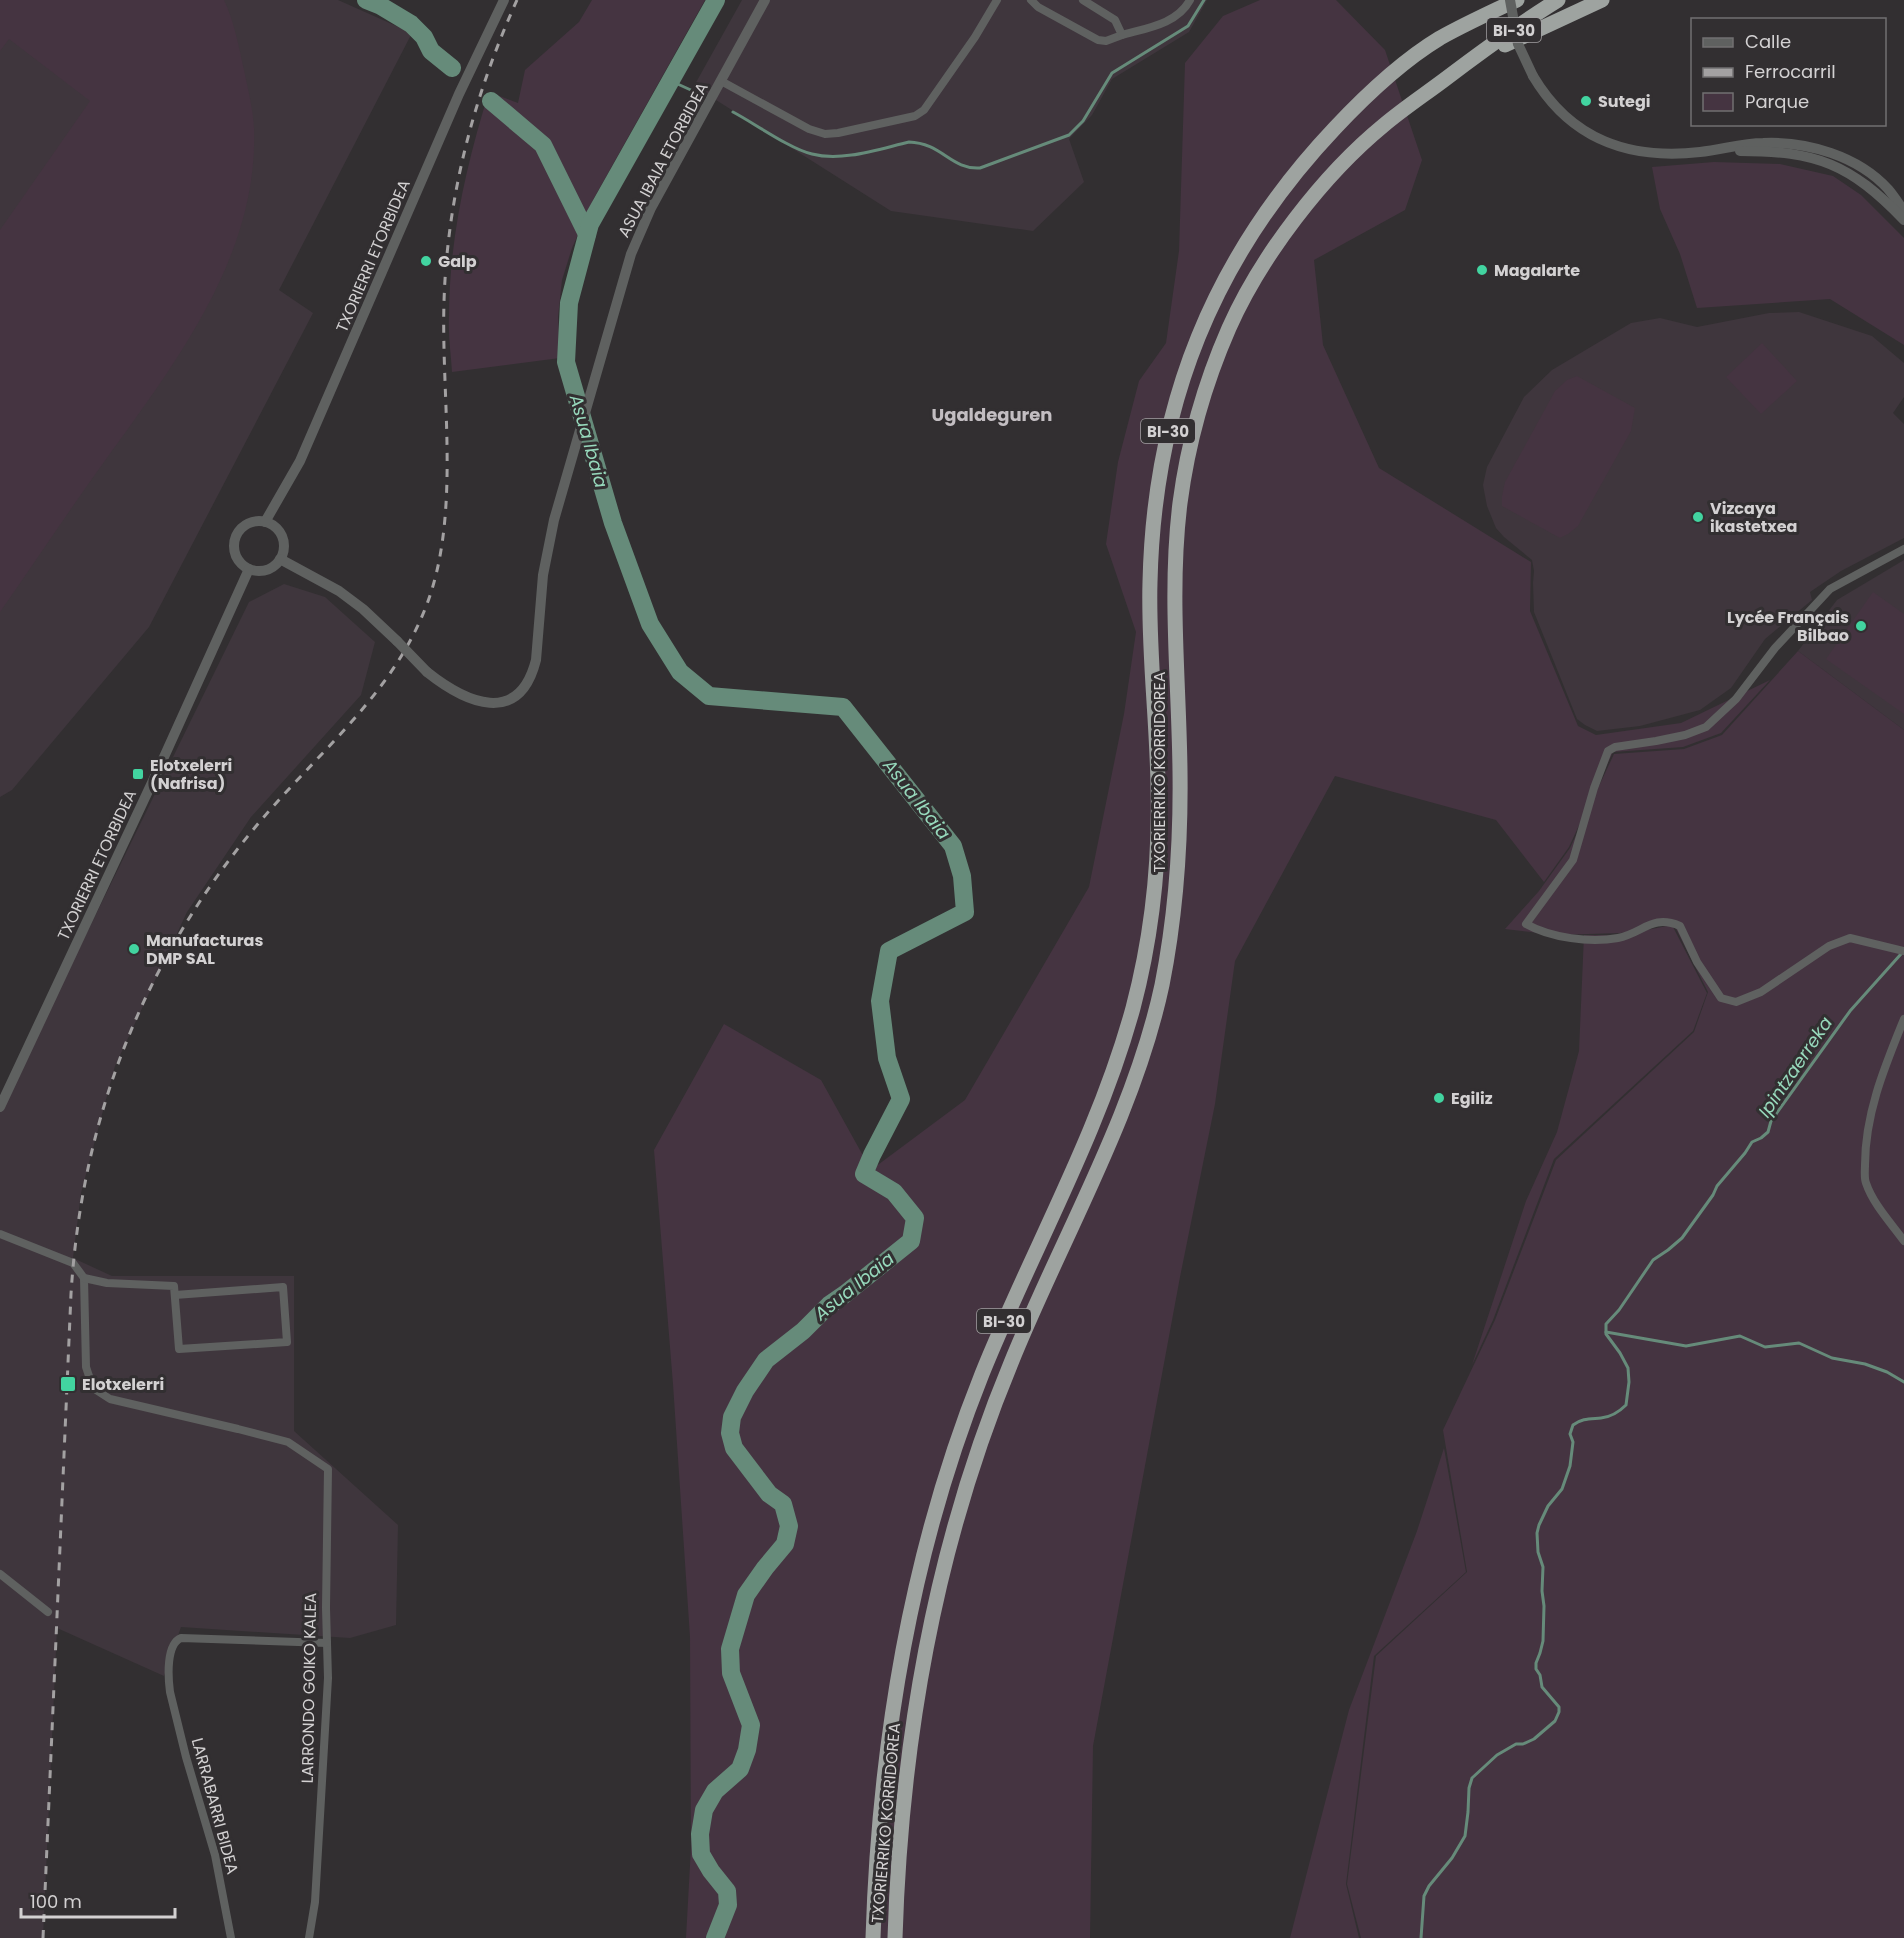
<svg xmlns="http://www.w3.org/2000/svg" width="1904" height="1938" font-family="Poppins,sans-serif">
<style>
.built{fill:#3f363d}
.green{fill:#453441}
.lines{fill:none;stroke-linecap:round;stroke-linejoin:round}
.stream{stroke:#668b7a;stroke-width:3}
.river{stroke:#668b7a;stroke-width:18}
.minor{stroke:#5f6160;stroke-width:8}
.tertiary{stroke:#5f6160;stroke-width:10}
.motorway{stroke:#9ea3a0;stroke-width:15}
.rail{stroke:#a3a1a2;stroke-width:3;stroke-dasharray:8 8;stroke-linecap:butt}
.tertiary-bridge{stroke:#5f6160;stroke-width:10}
.poi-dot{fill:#42d4a0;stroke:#322f31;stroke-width:2}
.labels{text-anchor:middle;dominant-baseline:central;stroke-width:6;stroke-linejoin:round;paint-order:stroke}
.shield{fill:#322f31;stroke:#a3a0a2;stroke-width:1.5}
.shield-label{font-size:15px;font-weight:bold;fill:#d3d1d2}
.poi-label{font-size:16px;font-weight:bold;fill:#d3d1d2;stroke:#322f31;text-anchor:start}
.street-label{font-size:16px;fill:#d3d1d2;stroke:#322f31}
.neighbourhood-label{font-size:18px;font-weight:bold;fill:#c3bec2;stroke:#322f31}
.water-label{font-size:18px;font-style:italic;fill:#97d9bc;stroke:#322f31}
</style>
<rect width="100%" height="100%" fill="#322f31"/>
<!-- built -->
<g class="built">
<path d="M0 0H338L412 33 279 290 313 313 149 627 12 790 0 797Z"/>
<path d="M742 0H1207L1189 32 1112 79 1092 115 1069 139 1084 182 1033 231 891 211 694 86Z"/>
<path d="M1799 312 1872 336 1904 363V397L1893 413 1904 424V538L1841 571 1810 592 1812 600 1765 639 1731 688 1700 710 1640 726 1597 731 1585 725 1577 719 1534 612 1533 583 1534 571 1532 560 1504 537 1496 528 1487 506 1483 485 1487 467 1524 397 1552 370 1631 323 1660 318 1697 327 1769 313Z"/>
<path d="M1904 560V730L1798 651 1837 600Z"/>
<path d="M284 584 325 597 375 642 361 695 251 817 187 912 115 1066 81 1193 73 1258 112 1276H294V1431L398 1525 396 1625 350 1638 181 1627 164 1676 57 1628 43 1938H0V1110L249 602Z"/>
</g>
<!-- green -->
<g class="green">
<path d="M0 0H224C234 21 239 47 244 70 248 89 253 109 254 128 259 256 174 365 104 462 68 512 35 562 0 612V230L90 101 9 39 0 51Z"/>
<path d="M592 0H705L594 198 572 248 562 280 558 317 560 358 452 372C451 354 448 336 449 317 449 241 466 165 489 92L518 103 525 70 579 22Z"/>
<path d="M1260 0H1336L1385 50 1422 160 1405 210 1314 260 1323 345 1379 468 1531 562 1530 611 1578 726 1596 735 1681 723 1770 680 1721 733 1683 747 1613 752 1569 847 1544 882 1496 820 1335 776 1235 961 1215 1104 1180 1277 1093 1746 1090 1938H686L691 1847 690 1637 673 1384 654 1150 724 1024 821 1080 871 1170 965 1100 1089 887 1124 714 1136 632 1106 544 1118 462 1139 381 1166 343 1179 251 1185 63 1223 16Z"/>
<path d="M1714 162 1780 164 1833 176 1861 195 1904 238V345L1830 299 1697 308 1680 254 1660 209 1652 167Z"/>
<path d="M1762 343 1797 381 1761 414 1726 377Z"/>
<path d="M1577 376 1635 408 1631 431 1578 526 1568 534 1560 538 1502 506V496L1505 482 1555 391 1567 380Z"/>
<path d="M1873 592 1904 614V714L1826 659Z"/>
<path d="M1798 651 1904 730V1938H1361L1347 1884 1376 1656 1467 1572 1443 1430 1495 1320 1556 1160 1694 1032 1708 992 1673 923 1621 933 1557 935 1505 929 1539 891 1570 848 1614 754 1684 749 1722 735Z"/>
<path d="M1672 925 1707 993 1693 1031 1554 1159 1493 1320 1472 1365 1526 1201 1557 1132 1579 1051 1584 935H1621Z"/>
<path d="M1444 1448 1466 1572 1374 1656 1346 1884 1359 1938H1290L1349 1710 1417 1531Z"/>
</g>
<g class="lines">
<!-- stream -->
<g class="stream">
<path d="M671 81 693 91"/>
<path d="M733 112C754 123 790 149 812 154 842 162 879 149 909 142 942 143 951 170 980 168L1069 135 1083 121 1112 73 1188 26 1204 0"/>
<path d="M1606 1332 1686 1346 1740 1336 1765 1347 1799 1343 1832 1358 1865 1364 1887 1372 1904 1382"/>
<path d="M1421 1938 1424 1896 1429 1886 1452 1858 1465 1836 1468 1812 1469 1788 1472 1778 1497 1755 1516 1744H1523L1534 1739 1555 1721 1559 1712V1707L1542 1687 1540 1675 1536 1669V1663L1540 1653 1543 1641 1544 1606 1542 1591 1543 1567 1538 1552 1537 1533 1539 1525 1548 1506 1562 1489 1570 1466 1573 1442 1570 1434 1573 1425C1582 1418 1591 1419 1601 1418 1611 1417 1619 1412 1626 1405L1629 1382 1628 1368 1620 1353 1606 1334V1324L1619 1310 1653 1260 1668 1250 1682 1238 1713 1195 1717 1186 1745 1153 1752 1142 1761 1138 1768 1132 1771 1121 1850 1011 1901 954"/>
</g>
<!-- river -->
<g class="river">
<path d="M366 0 381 6 411 24 424 37 431 51 452 68"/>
<path d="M491 101 543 145 587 234"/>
<path d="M715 1938 728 1905 727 1891 711 1871 701 1854 700 1834 704 1810 715 1791 740 1769 747 1750 751 1725 731 1673 730 1649 746 1595 765 1568 785 1544 789 1526 783 1504 769 1494 734 1448 730 1433 732 1417 745 1391 766 1360 803 1331 829 1305 845 1294 911 1241 915 1218 894 1192 864 1174 872 1155 901 1099 887 1058 880 1001 889 951 965 912 962 876 953 846 843 707 709 696 680 672 650 624 613 523 566 362 569 303 590 224 716 0"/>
</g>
<!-- minor -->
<g class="minor">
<path d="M1031 0 1038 7 1098 40 1106 41 1122 35 1115 20 1083 0"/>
<path d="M1122 35C1147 28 1177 24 1190 0"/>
<path d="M721 81 809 129 825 134 838 133 915 116 924 110 975 37 997 0"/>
<path d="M1904 549 1830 589 1775 648 1736 699 1706 727 1685 735 1656 741 1615 747 1608 751 1594 788 1573 860 1526 924C1551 938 1590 943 1618 938 1643 933 1652 914 1680 926L1697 962 1721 998 1736 1002 1761 992 1829 946 1850 938 1904 951"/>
<path d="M1904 1019C1885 1066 1865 1113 1865 1165 1865 1170 1864 1178 1866 1183 1873 1204 1891 1223 1904 1241"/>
<path d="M0 1234 73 1263 84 1278 86 1367 93 1388 110 1399 238 1429 288 1442 328 1469 326 1608 328 1678 315 1902 309 1938"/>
<path d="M84 1278 107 1283 174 1286 179 1349 287 1342 283 1287 175 1295"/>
<path d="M0 1574 48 1612"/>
<path d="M231 1938 215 1855 186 1757 170 1692C168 1677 166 1644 181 1638L327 1643"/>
</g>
<!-- tertiary -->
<g class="tertiary">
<path d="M1533 76C1571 140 1629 160 1700 152 1721 150 1742 143 1763 143 1807 141 1858 156 1888 189 1894 196 1899 204 1904 211"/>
<path d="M1740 151C1817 151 1850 164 1904 220"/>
<circle cx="259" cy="546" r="25"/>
<path d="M265 522 300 461 459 94 504 0"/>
<path d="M280 559 339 591 363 609 397 641"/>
<path d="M427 672C466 703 519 727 536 660L543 575 554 520 631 254 651 208 765 0"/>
<path d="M0 1107 164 757 249 569"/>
</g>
<!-- motorway -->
<g class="motorway">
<path d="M1505 45 1602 0"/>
<path d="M873 1938C879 1745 910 1554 982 1374 1031 1252 1098 1136 1133 1008 1152 936 1160 860 1158 786 1157 718 1148 650 1150 582 1154 405 1213 257 1335 128 1365 96 1402 61 1440 38 1465 24 1491 12 1517 0"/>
<path d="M895 1938C901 1741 935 1546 1011 1363 1061 1239 1134 1116 1162 985 1176 914 1181 843 1180 771 1179 682 1169 592 1180 503 1188 442 1204 385 1229 328 1261 256 1323 175 1384 125 1403 109 1424 95 1444 80 1481 52 1519 24 1558 0"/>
</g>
<!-- rail -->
<path class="rail" d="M43 1938 71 1294C82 1112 148 949 269 811 327 745 395 689 427 604 461 513 441 398 444 302 447 197 474 95 517 0"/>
<!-- tertiary-bridge -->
<g class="tertiary-bridge">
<path d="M1510 0 1518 44 1533 76"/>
<path d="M397 641 427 672"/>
</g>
</g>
<!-- markers -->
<g class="poi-dot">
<circle cx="1586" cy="101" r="6"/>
<circle cx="426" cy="261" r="6"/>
<circle cx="1482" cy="270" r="6"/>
<circle cx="1698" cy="517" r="6"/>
<circle cx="1861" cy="626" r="6"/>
<rect x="132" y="768" width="12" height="12" rx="3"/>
<circle cx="134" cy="949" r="6"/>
<circle cx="1439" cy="1098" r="6"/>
<rect x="60" y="1376" width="16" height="16" rx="3"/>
</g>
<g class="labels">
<!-- shield labels -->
<g class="shield">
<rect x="1487" y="18" width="54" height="24" rx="4.5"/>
<rect x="1141" y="419" width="54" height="24" rx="4.5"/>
<rect x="977" y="1309" width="54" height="24" rx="4.5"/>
</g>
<g class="shield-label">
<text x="1514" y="30">BI-30</text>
<text x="1168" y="431">BI-30</text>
<text x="1004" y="1321">BI-30</text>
</g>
<!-- poi labels -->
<g class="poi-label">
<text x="1598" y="101">Sutegi</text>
<text x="438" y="261">Galp</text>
<text x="1494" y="270">Magalarte</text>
<text x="1710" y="508">Vizcaya<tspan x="1710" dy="18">ikastetxea</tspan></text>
<text x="1849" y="617" text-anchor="end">Lycée Français<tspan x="1849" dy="18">Bilbao</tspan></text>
<text x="150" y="765">Elotxelerri<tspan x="150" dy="18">(Nafrisa)</tspan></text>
<text x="146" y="940">Manufacturas<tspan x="146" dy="18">DMP SAL</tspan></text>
<text x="1451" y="1098">Egiliz</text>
<text x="82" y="1384">Elotxelerri</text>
</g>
<!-- street labels -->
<g class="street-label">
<text transform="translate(663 160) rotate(-62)">ASUA IBAIA ETORBIDEA</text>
<text transform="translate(373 256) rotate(-67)">TXORIERRI ETORBIDEA</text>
<text transform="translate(1159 772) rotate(-90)">TXORIERRIKO KORRIDOREA</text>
<text transform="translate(97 865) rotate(-65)">TXORIERRI ETORBIDEA</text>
<text transform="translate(309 1688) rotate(-89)">LARRONDO GOIKO KALEA</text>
<text transform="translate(215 1806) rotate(75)">LARRABARRI BIDEA</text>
<text transform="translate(886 1823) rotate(-85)">TXORIERRIKO KORRIDOREA</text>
</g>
<!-- neighbourhood labels -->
<g class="neighbourhood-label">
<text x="992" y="414">Ugaldeguren</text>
</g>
<!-- water labels -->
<g class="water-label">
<text transform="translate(589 441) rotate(74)">Asua Ibaia</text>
<text transform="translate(917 799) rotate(52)">Asua Ibaia</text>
<text transform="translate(1795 1067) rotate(-56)">Ipintzaerreka</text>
<text transform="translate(854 1286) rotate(-39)">Asua Ibaia</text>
</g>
</g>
<!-- legend -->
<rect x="1691" y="18" width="195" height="108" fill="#322f31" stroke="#727071" stroke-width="1.5"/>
<rect x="1703" y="38" width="30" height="9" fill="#5f6160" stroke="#727071" stroke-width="1.5"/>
<text x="1745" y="48" font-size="18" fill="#d3d1d2">Calle</text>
<rect x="1703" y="68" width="30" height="9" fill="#a3a1a2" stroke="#727071" stroke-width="1.5"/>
<text x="1745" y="78" font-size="18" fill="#d3d1d2">Ferrocarril</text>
<rect x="1703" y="93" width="30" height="18" fill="#453441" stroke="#727071" stroke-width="1.5"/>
<text x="1745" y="108" font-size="18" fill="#d3d1d2">Parque</text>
<!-- scale -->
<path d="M21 1908v9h154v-9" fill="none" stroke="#d3d1d2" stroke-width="3"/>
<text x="30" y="1908" font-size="18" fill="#d3d1d2" stroke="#322f31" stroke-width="4.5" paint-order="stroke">100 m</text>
</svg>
